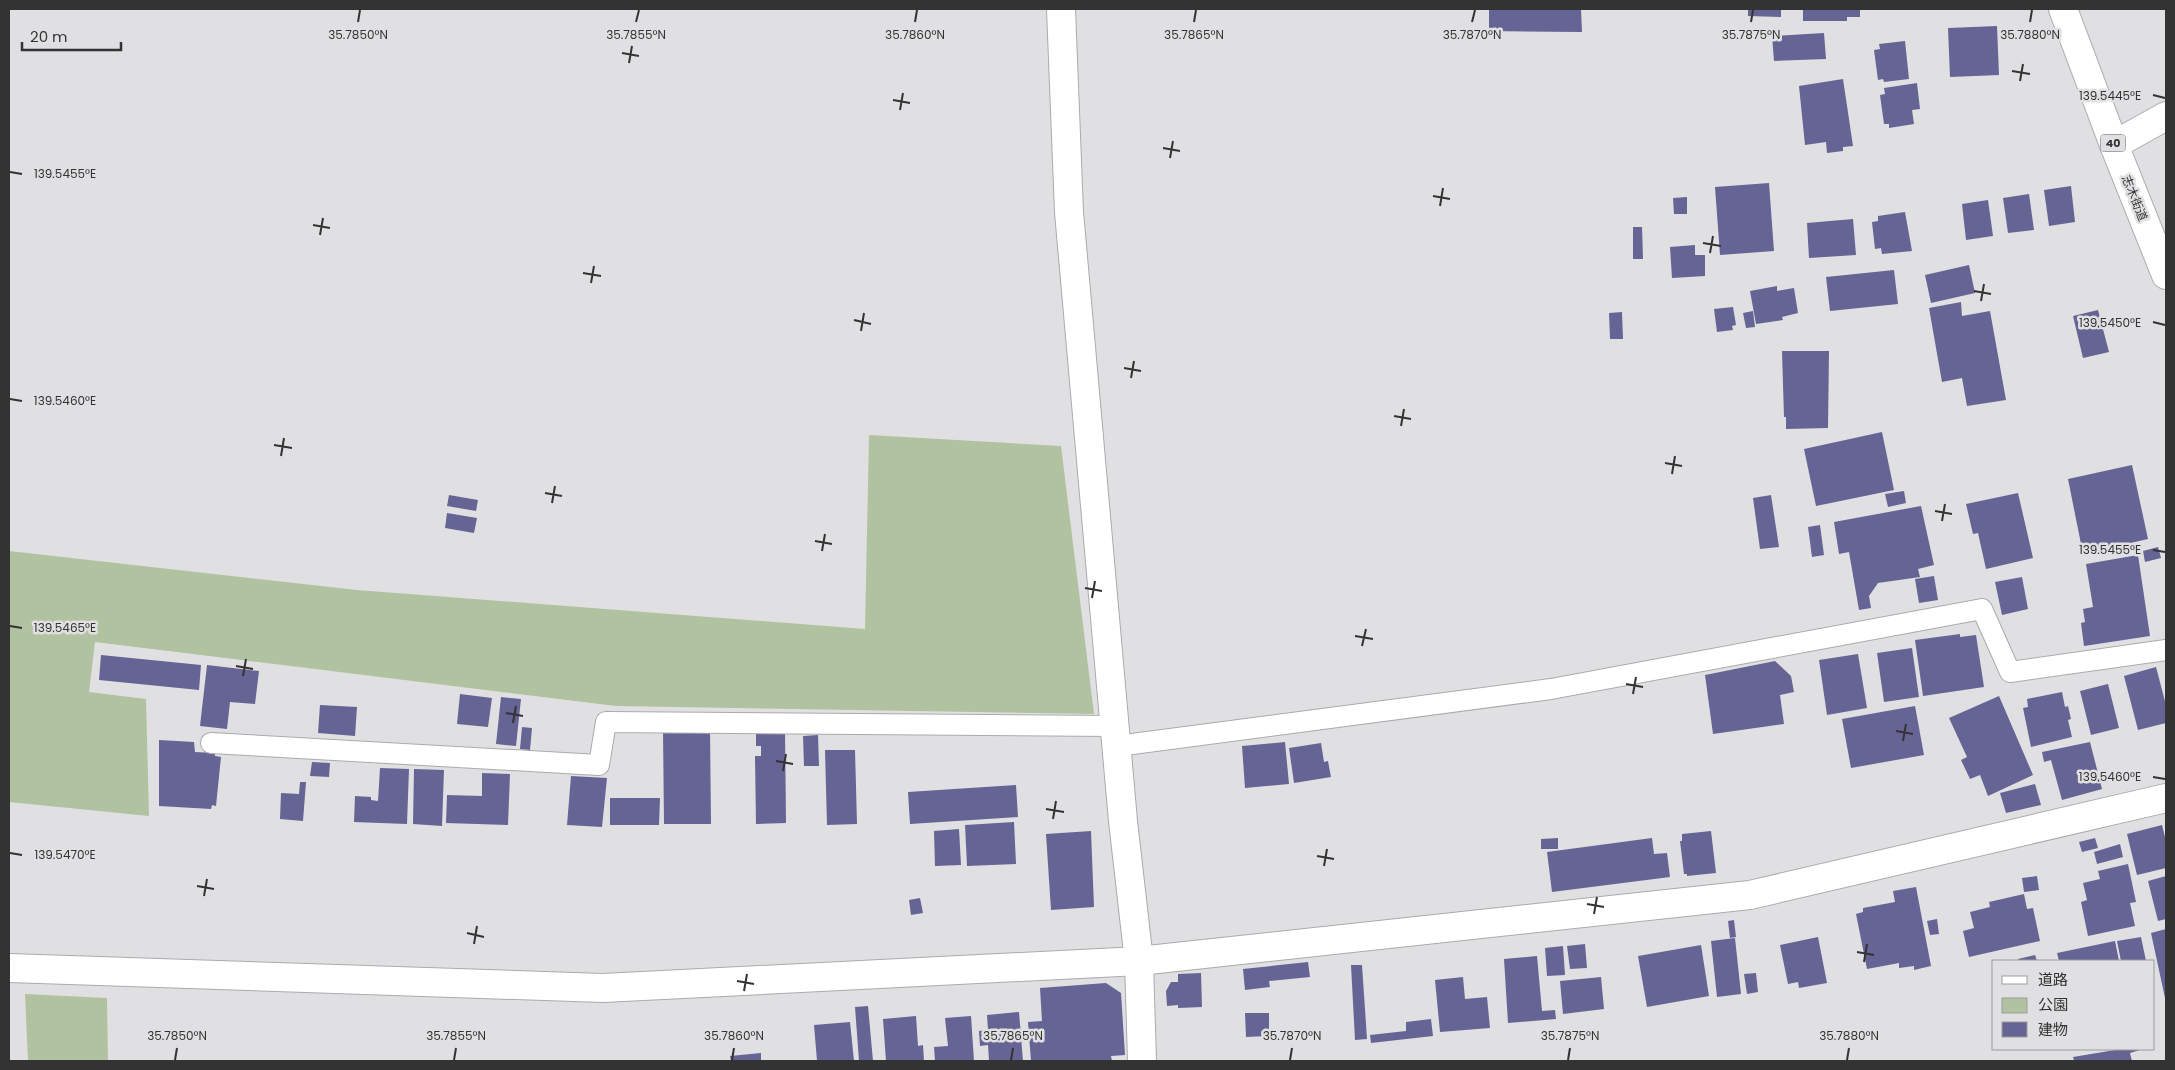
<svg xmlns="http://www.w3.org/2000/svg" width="2175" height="1070" font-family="Poppins,'Noto Sans JP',sans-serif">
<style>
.green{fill:#b1c2a1}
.building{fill:#666395}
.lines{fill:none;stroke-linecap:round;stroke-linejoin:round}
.lane-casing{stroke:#ababad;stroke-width:22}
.street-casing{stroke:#ababad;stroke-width:30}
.secondary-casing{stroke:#ababad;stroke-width:30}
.primary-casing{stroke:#ababad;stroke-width:30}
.lane{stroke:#fff;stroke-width:20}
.street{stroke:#fff;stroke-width:28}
.secondary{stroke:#fff;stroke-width:28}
.primary{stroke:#fff;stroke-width:28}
.ticks{fill:none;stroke:#333334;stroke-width:2}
.labels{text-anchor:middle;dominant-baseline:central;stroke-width:5;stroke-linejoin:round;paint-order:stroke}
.shield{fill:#e0e0e2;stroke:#676768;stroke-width:1}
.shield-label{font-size:11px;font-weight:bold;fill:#333334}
.street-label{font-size:12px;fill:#333334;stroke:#e0e0e2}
.ticks-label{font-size:12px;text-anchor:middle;fill:#333334;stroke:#e0e0e2;stroke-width:5;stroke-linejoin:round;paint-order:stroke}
</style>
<rect width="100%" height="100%" fill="#e0e0e2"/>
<!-- green -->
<g class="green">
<path d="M869 435 1061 446 1094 714 616 706 95 642 89 692 146 699 149 816 9 802V551L357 590 865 629Z"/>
<path d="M25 994 107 998 108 1061H28Z"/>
</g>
<!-- building -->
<g class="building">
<path d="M1489 9H1581L1582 32 1489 31Z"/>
<path d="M1748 9H1781V17L1748 16Z"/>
<path d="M1803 9H1860V17H1847V21H1803Z"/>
<path d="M1997 26 1999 75 1950 77 1948 28Z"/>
<path d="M1824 33 1826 59 1774 61 1772 36Z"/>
<path d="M1905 41 1909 79 1884 82 1883 79 1878 80 1874 50 1880 49 1879 44Z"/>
<path d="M1843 79 1853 146 1843 147V151L1827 153 1826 142 1805 145 1799 86Z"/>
<path d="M1917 83 1920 109 1912 110 1914 124 1889 128V124H1884L1880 95 1885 94 1884 88Z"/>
<path d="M1769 183 1774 251 1720 255 1715 187Z"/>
<path d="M2071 186 2075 222 2049 226 2044 190Z"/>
<path d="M2029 194 2034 230 2008 233 2003 198Z"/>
<path d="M1687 197V214H1674L1673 198Z"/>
<path d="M1988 200 1993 236 1966 240 1962 204Z"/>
<path d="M1905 212 1912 251 1882 254 1881 248 1875 249 1872 222 1878 221V216Z"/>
<path d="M1853 219 1856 255 1809 258 1807 223Z"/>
<path d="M1633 227H1642L1643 259H1633Z"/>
<path d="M1695 245V255H1705V276L1672 278 1670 247Z"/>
<path d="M1969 265 1975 293 1931 303 1925 275Z"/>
<path d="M1894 270 1898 304 1830 311 1826 277Z"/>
<path d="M1777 286V291L1794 288 1798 313 1782 317 1783 320 1756 324 1750 291Z"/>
<path d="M1961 302 1962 316 1990 311 2006 400 1967 406 1962 378 1942 382 1929 308Z"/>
<path d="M1733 307 1736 325 1732 326 1733 330 1717 332 1714 309Z"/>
<path d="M2098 310 2109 352 2083 358 2073 316Z"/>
<path d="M1753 311 1755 327 1746 328 1743 313Z"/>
<path d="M1622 312 1623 339H1610L1609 313Z"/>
<path d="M1782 351H1829L1828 428 1786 429V417H1784Z"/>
<path d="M1882 432 1894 490 1816 506 1804 449Z"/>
<path d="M2132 465 2148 539 2083 554 2068 479Z"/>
<path d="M1904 491 1906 503 1888 507 1885 494Z"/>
<path d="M2018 493 2033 558 1986 569 1978 533 1973 534 1966 504Z"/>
<path d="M449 495 478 500 476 511 447 506Z"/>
<path d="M1771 495 1779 547 1760 549 1753 498Z"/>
<path d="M1921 506 1934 565 1918 569 1920 577 1878 583 1869 596 1871 608 1859 610 1849 552 1839 554 1834 522Z"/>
<path d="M447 513 477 518 474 533 445 528Z"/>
<path d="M1820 525 1824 555 1812 557 1808 527Z"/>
<path d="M2158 547 2161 558 2145 562 2143 551Z"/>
<path d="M2138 555 2150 636 2084 646 2081 623 2085 622 2083 609 2093 607 2086 564Z"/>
<path d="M1934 576 1938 600 1919 603 1915 579Z"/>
<path d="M2022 577 2028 609 2002 615 1995 582Z"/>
<path d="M1960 634V637L1976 635 1984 687 1923 696 1915 640Z"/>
<path d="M1912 648 1919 697 1884 702 1877 653Z"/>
<path d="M1858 654 1867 708 1827 715 1819 660Z"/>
<path d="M101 655 201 665 199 690 99 680Z"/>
<path d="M1775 661 1791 676 1794 692 1780 695 1784 724 1713 734 1705 675Z"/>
<path d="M207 665 259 671 255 704 230 702 227 729 200 726Z"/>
<path d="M2156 667 2166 705V723L2138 730 2124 676Z"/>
<path d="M2108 684 2119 728 2091 735 2080 691Z"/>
<path d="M2062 692 2065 707 2068 706 2071 719 2068 720 2072 737 2031 747 2023 708 2028 707 2027 699Z"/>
<path d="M460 694 492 698 488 727 457 724Z"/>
<path d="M1999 696 2033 775 1988 796 1980 775 1970 779 1961 760 1967 757 1949 718Z"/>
<path d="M501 697 521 699 516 746 496 744Z"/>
<path d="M320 705 357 707 355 736 318 733Z"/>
<path d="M1915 706 1924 755 1851 768 1842 719Z"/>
<path d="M522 727 532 728 530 750 520 749Z"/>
<path d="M663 730H710L711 824H664Z"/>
<path d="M756 730H785L786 823 756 824 755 756H761V746H756Z"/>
<path d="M818 735 819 766H804L803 736Z"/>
<path d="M159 740 194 742 195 752 215 753V756L221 757 216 806 212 805 211 809 159 806Z"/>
<path d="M1285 742 1289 784 1245 788 1242 746Z"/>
<path d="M2090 742 2102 789 2062 800 2051 760 2044 762 2042 752Z"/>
<path d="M1321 743 1324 762 1328 761 1331 777 1294 783 1289 748Z"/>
<path d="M825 750H855L857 824 827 825Z"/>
<path d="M312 762 330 763 329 777 310 776Z"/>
<path d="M380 768 409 769 407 824 354 822 355 796 371 797V800L378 801Z"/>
<path d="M414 769 444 770 442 826 413 824Z"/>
<path d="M482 773 510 774 508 825 446 823 447 795 482 796Z"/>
<path d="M571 776 607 778 602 827 567 825Z"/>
<path d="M300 782H306L303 821 280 819 281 793 299 794Z"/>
<path d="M2035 784 2041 805 2006 813 2000 793Z"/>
<path d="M1016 785 1018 817 910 824 908 792Z"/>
<path d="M610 798H660L659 825H610Z"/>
<path d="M1014 822 1016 864 967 866 965 825Z"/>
<path d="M2162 825 2166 841V868L2137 875 2127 834Z"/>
<path d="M959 829 961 865 935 866 934 831Z"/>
<path d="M1091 831 1094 907 1051 910 1046 834Z"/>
<path d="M1711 831 1716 873 1687 876V874H1684L1680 841H1682V834Z"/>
<path d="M1558 838V849H1541V839Z"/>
<path d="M1652 838 1654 854 1667 853 1670 877 1552 892 1547 852Z"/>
<path d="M2095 838 2098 848 2082 852 2079 842Z"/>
<path d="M2120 844 2123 857 2097 864 2094 852Z"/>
<path d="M2128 864 2136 902 2130 903 2135 926 2088 936 2081 902 2087 900 2083 883 2100 879 2098 871Z"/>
<path d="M2037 876 2039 890 2024 892 2022 878Z"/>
<path d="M2166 876V919L2158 921 2148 881Z"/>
<path d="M1916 887 1931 966 1914 970V966L1899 968V963L1867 969 1856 914 1863 912V908L1895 902 1893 891Z"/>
<path d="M2024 894 2027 909 2033 908 2040 941 1969 957 1963 931 1974 928 1970 912 1990 907 1989 902Z"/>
<path d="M920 898 923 913 911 915 909 900Z"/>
<path d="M1937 919 1939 934 1930 935 1927 921Z"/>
<path d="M1734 920 1736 937 1730 938 1728 921Z"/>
<path d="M2166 929V998H2165L2151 933Z"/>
<path d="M1818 937 1827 983 1799 988 1798 982 1788 984 1780 945Z"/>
<path d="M2141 937 2146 961H2121L2117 941Z"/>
<path d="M1735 938 1741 994 1717 997 1711 941Z"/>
<path d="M2115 941 2119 961H2059L2057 953Z"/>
<path d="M1585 944 1587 968 1570 969 1567 946Z"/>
<path d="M1701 945 1709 996 1647 1007 1638 956Z"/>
<path d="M1563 946 1565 975 1547 976 1545 948Z"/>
<path d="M2035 955 2037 961H2019L2018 959Z"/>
<path d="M1537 956 1542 1011 1555 1010 1556 1019 1508 1023 1504 959Z"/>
<path d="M1308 962 1310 977 1269 981 1270 987 1245 990 1243 969Z"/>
<path d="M1351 965H1362L1367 1039 1355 1040Z"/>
<path d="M1201 973 1202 1007 1178 1008V1005L1167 1006 1166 991 1171 982H1178V974Z"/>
<path d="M1756 973 1758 992 1747 994 1744 974Z"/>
<path d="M1463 977 1465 999 1487 997 1490 1028 1440 1032 1435 980Z"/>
<path d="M1601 977 1604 1009 1563 1014 1560 981Z"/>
<path d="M1106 983 1121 993 1125 1055 1111 1056 1112 1061H1031L1028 1022 1042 1021 1040 988Z"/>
<path d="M868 1006 873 1061H859L855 1007Z"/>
<path d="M1019 1012 1023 1061H989L988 1045 980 1046 979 1031 988 1030 987 1015Z"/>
<path d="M1245 1013H1269V1036L1246 1037Z"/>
<path d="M916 1016 918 1046 923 1045 924 1061H886L883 1019Z"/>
<path d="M971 1016 974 1061H935L934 1047 948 1046 945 1018Z"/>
<path d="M1431 1019 1433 1036 1371 1043 1370 1035 1406 1031V1022Z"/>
<path d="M850 1022 854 1061H817L814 1025Z"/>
<path d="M2121 1049H2143L2130 1053 2132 1061H2074L2073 1057Z"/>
<path d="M761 1053V1061H731L730 1056Z"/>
</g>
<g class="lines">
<defs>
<g id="lane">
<path d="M211 743 599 765 606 722 1115 726"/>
<path d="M1117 746 1551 689 1982 609 2010 672 2166 650"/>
</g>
<g id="street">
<path d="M1061 9 1069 212 1123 821 1139 961 1142 1061"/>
<path d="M2114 145 2166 116"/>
</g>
<path id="secondary" d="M9 968 603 988 1139 961 1750 895 2166 798"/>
<path id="primary" d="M2063 9 2114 145 2166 275"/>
</defs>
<!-- lane casing -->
<use href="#lane" class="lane-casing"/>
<!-- street casing -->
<use href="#street" class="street-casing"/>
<!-- secondary casing -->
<use href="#secondary" class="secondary-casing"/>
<!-- primary casing -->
<use href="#primary" class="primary-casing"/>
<!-- lane -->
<use href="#lane" class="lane"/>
<!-- street -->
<use href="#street" class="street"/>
<!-- secondary -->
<use href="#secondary" class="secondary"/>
<!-- primary -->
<use href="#primary" class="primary"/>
</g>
<!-- ticks -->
<path class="ticks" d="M358 22 360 10M636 22 639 10M915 22 917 10M1194 22 1196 10M1472 22 1475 10M1751 22 1753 10M2030 22 2032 10M622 53 639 56M629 63 632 46M2012 71 2030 74M2020 81 2023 64M2153 95 2165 98M893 100 910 103M900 110 903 93M1163 148 1180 151M1170 158 1173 141M10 172 22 174M1433 196 1450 199M1440 206 1443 188M313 225 330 228M320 235 323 218M1703 243 1721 246M1710 253 1713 236M583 273 601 276M591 283 594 266M1974 291 1991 294M1981 301 1984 284M854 320 871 324M2153 322 2165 325M861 331 864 313M1124 368 1141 371M1131 378 1134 361M10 399 22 401M1394 416 1411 419M1401 426 1404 409M274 445 292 448M281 456 284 438M1665 463 1682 466M1672 474 1675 456M545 493 562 496M552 503 555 486M1935 511 1952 514M1942 521 1945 504M815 541 832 544M2153 550 2165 552M822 551 825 534M1085 588 1102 591M1092 598 1095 581M10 626 22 628M1355 636 1373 639M1362 646 1366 629M236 666 253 669M243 676 246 659M1626 684 1643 687M1633 694 1636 677M506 713 523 716M513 723 516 706M1896 731 1913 734M1903 741 1906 724M776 761 793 764M783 771 786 754M2153 777 2165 779M1046 809 1064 812M1053 819 1056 801M10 853 22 855M1317 856 1334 859M1324 866 1327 849M197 886 214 889M204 896 207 879M1587 904 1604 907M1594 914 1597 897M467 933 484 937M474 944 477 926M1857 952 1874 955M1864 962 1867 944M737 981 754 984M744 991 747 974M175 1060 177 1048M454 1060 456 1048M732 1060 734 1048M1011 1060 1013 1048M1290 1060 1292 1048M1568 1060 1570 1048M1847 1060 1849 1048"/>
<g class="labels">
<!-- shield labels -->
<rect class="shield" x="2100.5" y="134.5" width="25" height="17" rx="4"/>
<g class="shield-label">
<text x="2113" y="143">40</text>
</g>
<!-- street labels -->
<g class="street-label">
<text transform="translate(2135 198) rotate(68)">志木街道</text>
</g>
</g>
<g class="ticks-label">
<text x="358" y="39">35.7850°N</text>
<text x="636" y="39">35.7855°N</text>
<text x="915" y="39">35.7860°N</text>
<text x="1194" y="39">35.7865°N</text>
<text x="1472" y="39">35.7870°N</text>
<text x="1751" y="39">35.7875°N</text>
<text x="2030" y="39">35.7880°N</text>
<text x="2110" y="100">139.5445°E</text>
<text x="65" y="178">139.5455°E</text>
<text x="2110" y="327">139.5450°E</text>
<text x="65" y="405">139.5460°E</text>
<text x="2110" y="554">139.5455°E</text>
<text x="65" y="632">139.5465°E</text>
<text x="2110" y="781">139.5460°E</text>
<text x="65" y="859">139.5470°E</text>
<text x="177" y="1040">35.7850°N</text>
<text x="456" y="1040">35.7855°N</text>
<text x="734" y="1040">35.7860°N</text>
<text x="1013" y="1040">35.7865°N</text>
<text x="1292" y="1040">35.7870°N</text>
<text x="1570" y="1040">35.7875°N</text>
<text x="1849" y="1040">35.7880°N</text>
</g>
<!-- border -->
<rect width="2175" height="1070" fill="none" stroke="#333334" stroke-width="20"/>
<!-- legend -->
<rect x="1992" y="960" width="162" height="90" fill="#e0e0e2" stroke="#9b9b9c"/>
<rect x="2002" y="976" width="25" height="8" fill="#ffffff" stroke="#9b9b9c"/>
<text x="2038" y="985" font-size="15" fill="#333334">道路</text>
<rect x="2002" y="998" width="25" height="15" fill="#b1c2a1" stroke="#9b9b9c"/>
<text x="2038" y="1010" font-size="15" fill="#333334">公園</text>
<rect x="2002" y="1022" width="25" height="15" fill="#666395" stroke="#9b9b9c"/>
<text x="2038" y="1035" font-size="15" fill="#333334">建物</text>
<!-- scale -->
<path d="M22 42v8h99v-8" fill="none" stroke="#333334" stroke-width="2.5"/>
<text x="30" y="42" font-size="15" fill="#333334" stroke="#e0e0e2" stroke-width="4" paint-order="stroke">20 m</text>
</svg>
